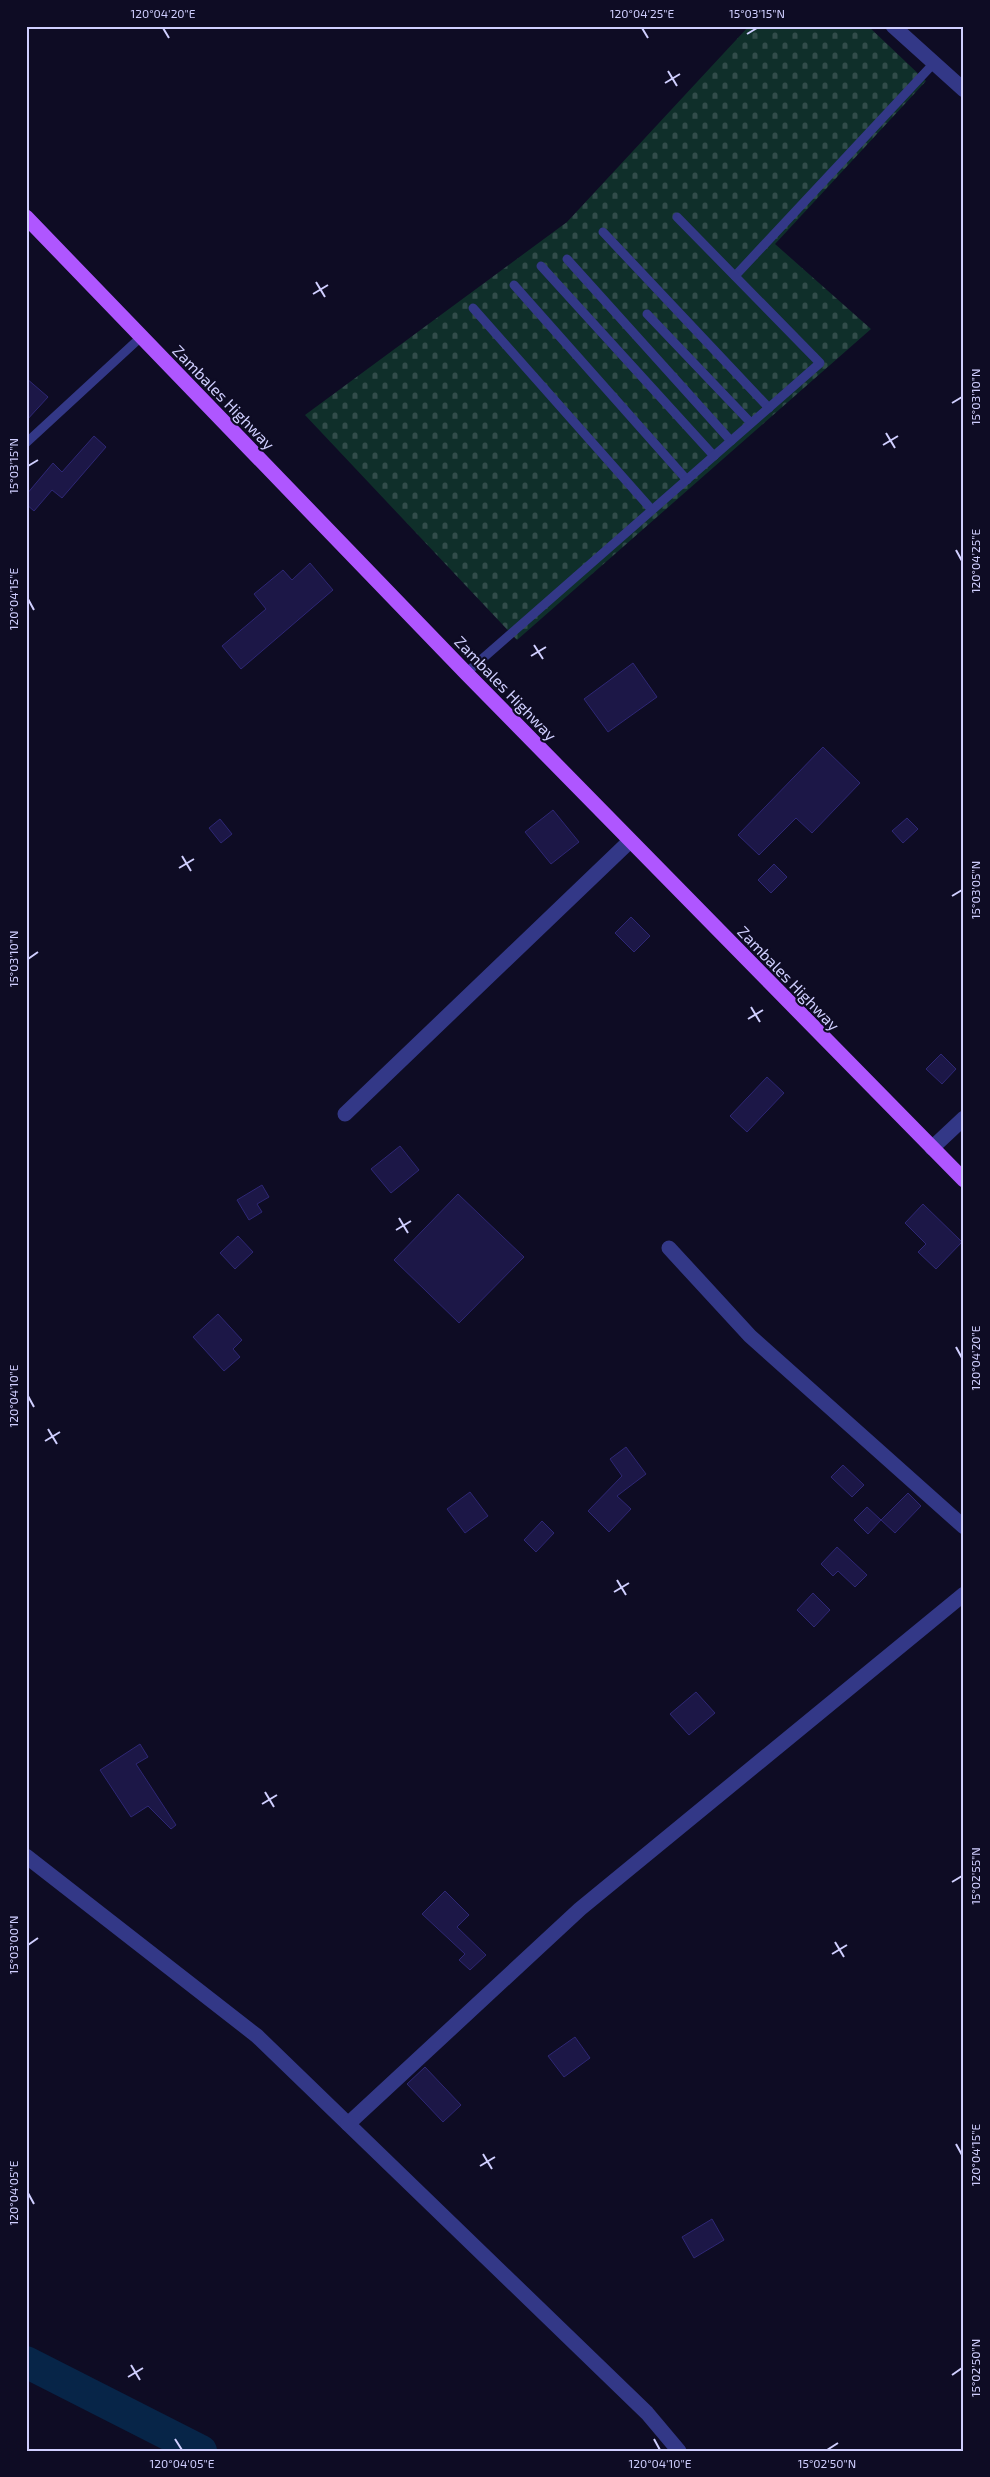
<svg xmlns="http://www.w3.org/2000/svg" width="990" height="2477" font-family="'Exo 2',sans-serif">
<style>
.cemetery{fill:url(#cemetery-stones)}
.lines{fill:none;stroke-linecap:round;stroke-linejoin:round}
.river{stroke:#072548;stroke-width:32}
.building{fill:#1c1747;stroke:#2e2775}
.lane{stroke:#333887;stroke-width:9}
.street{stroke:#333887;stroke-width:15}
.primary{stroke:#af56ff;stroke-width:15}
.ticks{fill:none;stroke:#d0cfff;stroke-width:2}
.labels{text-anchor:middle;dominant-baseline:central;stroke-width:4.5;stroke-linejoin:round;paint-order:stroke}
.street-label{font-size:16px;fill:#d0cfff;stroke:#0e0c24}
.neatline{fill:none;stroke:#d0cfff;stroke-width:2}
.ticks-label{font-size:12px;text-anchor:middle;fill:#d0cfff}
</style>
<defs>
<pattern id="cemetery-stones" width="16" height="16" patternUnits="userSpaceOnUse" patternTransform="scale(1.25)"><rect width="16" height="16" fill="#0f2f2a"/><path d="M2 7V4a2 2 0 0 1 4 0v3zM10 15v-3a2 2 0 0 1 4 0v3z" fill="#314c4a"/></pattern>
</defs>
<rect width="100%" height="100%" fill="#0e0c24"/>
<!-- cemetery -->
<path class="cemetery" d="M749 26H868L926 81 775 244 871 329 517 640 305 415 567 222Z"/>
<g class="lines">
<!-- river -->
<path class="river" d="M26 2362 201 2451"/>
</g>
<!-- building -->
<g class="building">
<path d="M26 378 48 397 26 421Z"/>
<path d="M94 436 106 447 62 498 52 490 34 511 26 504V495L53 463 62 472Z"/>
<path d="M310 563 333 590 241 669 222 646 266 609 254 594 283 570 292 580Z"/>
<path d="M633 663 657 697 608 732 584 699Z"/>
<path d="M823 747 860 783 812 833 796 818 759 855 738 835Z"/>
<path d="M553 810 579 842 551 864 525 832Z"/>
<path d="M907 818 918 829 903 843 892 831Z"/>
<path d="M220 819 232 834 221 843 209 828Z"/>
<path d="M774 864 787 877 771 893 758 880Z"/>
<path d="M631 917 650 936 634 952 615 933Z"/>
<path d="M941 1054 956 1069 942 1084 926 1069Z"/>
<path d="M767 1077 784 1093 747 1132 730 1116Z"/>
<path d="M400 1146 419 1170 391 1193 371 1169Z"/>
<path d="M262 1185 269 1197 257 1204 262 1212 249 1220 237 1200Z"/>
<path d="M458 1194 524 1257 459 1323 394 1260Z"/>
<path d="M923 1204 962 1242 936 1269 918 1252 926 1244 905 1223Z"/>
<path d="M238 1236 253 1252 235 1269 220 1253Z"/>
<path d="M218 1314 242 1340 233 1349 240 1357 224 1371 193 1337Z"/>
<path d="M626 1447 646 1474 617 1496 631 1509 609 1532 588 1511 622 1476 610 1459Z"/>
<path d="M843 1465 864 1485 852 1497 831 1477Z"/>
<path d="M470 1492 488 1516 465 1533 447 1509Z"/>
<path d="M908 1493 921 1506 895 1533 881 1520Z"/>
<path d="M867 1507 881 1520 868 1534 854 1520Z"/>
<path d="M542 1521 554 1533 536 1552 524 1540Z"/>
<path d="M837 1547 867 1575 855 1587 838 1571 833 1576 821 1564Z"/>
<path d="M813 1593 830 1610 814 1627 797 1610Z"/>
<path d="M696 1692 715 1713 689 1735 670 1714Z"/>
<path d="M140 1744 148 1757 136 1764 176 1825 171 1829 148 1806 131 1817 100 1770Z"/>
<path d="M445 1891 469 1915 457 1927 486 1955 470 1970 459 1960 465 1954 422 1914Z"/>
<path d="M575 2037 590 2058 564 2077 548 2056Z"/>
<path d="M425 2067 461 2105 443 2122 407 2084Z"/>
<path d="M712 2219 724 2240 694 2258 682 2237Z"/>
</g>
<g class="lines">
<!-- lane -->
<g class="lane">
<path d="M603 232 769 408"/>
<path d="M567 259 731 441"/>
<path d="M541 266 714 456"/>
<path d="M735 276 934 63"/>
<path d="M514 285 687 480"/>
<path d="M473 308 652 510"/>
<path d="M647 314 751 423"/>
<path d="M26 443 141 337"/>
<path d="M466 673 820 363 677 217"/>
</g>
<!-- street -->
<g class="street">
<path d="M893 26 964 90"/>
<path d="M345 1114 630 841"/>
<path d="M932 1148 964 1118"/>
<path d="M669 1248 750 1336 964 1527"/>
<path d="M26 1856 257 2036 647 2413 679 2451"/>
<path d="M348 2124 580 1909 964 1594"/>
</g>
<!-- primary -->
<path class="primary" d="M26 217 466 673 964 1180"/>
</g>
<!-- ticks -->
<path class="ticks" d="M163 28 169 38M642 28 648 38M747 34 757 28M668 71 677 86M665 83 680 74M316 282 325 297M313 294 328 285M952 403 962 397M886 433 895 448M883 445 898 436M28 466 38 460M956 550 962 561M28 599 34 610M534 645 543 659M531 656 546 647M182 856 191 871M179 868 194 859M952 896 962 890M28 959 38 952M751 1007 760 1022M748 1019 763 1010M399 1218 408 1233M396 1230 411 1221M956 1347 962 1358M28 1396 34 1407M48 1429 57 1444M45 1441 60 1432M617 1580 626 1595M614 1592 629 1583M265 1792 274 1807M262 1804 277 1795M952 1882 962 1876M835 1942 844 1957M28 1945 38 1938M832 1954 847 1945M956 2144 962 2155M483 2154 492 2169M480 2166 495 2157M28 2193 34 2204M131 2365 140 2380M952 2375 962 2368M128 2377 143 2368M175 2439 182 2450M654 2439 660 2450M827 2450 838 2443"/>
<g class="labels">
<!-- street labels -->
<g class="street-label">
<text transform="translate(224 397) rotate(46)">Zambales Highway</text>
<text transform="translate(506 688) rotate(46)">Zambales Highway</text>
<text transform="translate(789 978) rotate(46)">Zambales Highway</text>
</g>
</g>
<!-- border -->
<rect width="990" height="2477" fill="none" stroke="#0e0c24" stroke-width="55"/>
<rect x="28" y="28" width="934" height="2422" class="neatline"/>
<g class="ticks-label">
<text x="163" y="18">120°04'20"E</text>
<text x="642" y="18">120°04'25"E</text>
<text x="757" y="18">15°03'15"N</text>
<text transform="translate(976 397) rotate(-90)" y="4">15°03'10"N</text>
<text transform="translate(14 466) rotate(-90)" y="4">15°03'15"N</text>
<text transform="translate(976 561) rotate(-90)" y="4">120°04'25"E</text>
<text transform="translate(14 599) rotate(-90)" y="4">120°04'15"E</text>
<text transform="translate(976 890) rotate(-90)" y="4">15°03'05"N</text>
<text transform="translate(14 959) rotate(-90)" y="4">15°03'10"N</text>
<text transform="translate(976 1358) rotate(-90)" y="4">120°04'20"E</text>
<text transform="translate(14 1396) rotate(-90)" y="4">120°04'10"E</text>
<text transform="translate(976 1876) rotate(-90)" y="4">15°02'55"N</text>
<text transform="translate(14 1945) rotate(-90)" y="4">15°03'00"N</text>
<text transform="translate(976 2155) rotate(-90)" y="4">120°04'15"E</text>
<text transform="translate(14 2193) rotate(-90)" y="4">120°04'05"E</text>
<text transform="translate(976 2368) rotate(-90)" y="4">15°02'50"N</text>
<text x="182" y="2468">120°04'05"E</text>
<text x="660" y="2468">120°04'10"E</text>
<text x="827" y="2468">15°02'50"N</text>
</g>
</svg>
